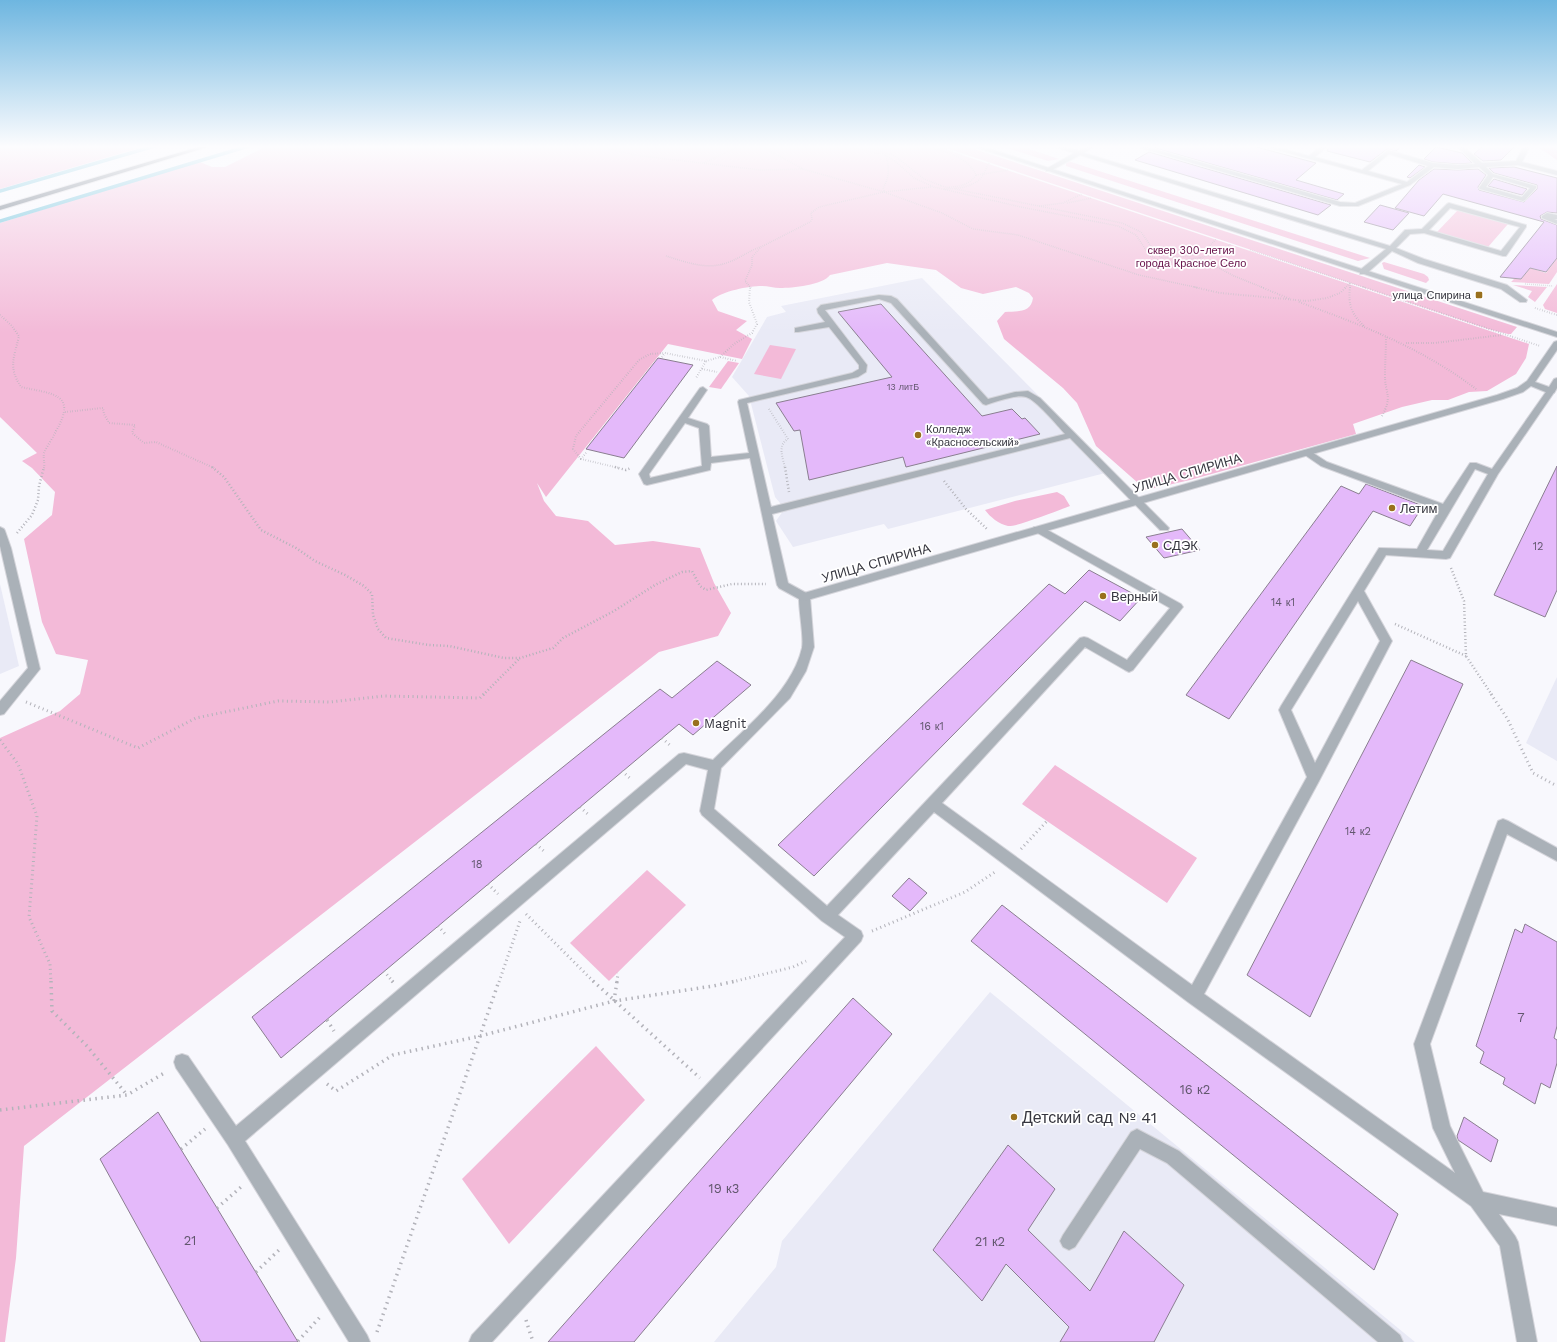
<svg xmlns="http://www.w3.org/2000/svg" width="1557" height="1342" font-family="'Work Sans',sans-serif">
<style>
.built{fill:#e9eaf6}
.green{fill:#f3bad8}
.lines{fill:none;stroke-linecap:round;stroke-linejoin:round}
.stream{stroke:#57b8d5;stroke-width:3.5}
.building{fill:#e4b9fa;stroke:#8a7e90}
.lane-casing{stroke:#d5d5db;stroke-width:2}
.street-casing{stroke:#d5d5db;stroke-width:2}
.highway-casing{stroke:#d5d5db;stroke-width:2}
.path-far4{stroke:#b3b3ba;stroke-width:1.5;stroke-dasharray:0.5 1.5;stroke-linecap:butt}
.path-far3{stroke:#b3b3ba;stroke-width:2;stroke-dasharray:0.5 2;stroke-linecap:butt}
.path-far2{stroke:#b3b3ba;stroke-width:2.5;stroke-dasharray:1 2.5;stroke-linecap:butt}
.path-far1{stroke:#b3b3ba;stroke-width:3;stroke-dasharray:1 3.5;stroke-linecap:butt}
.path{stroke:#b3b3ba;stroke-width:3.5;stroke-dasharray:1.5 4.5;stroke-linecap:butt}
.lane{fill:#aab1b8;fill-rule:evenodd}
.street{fill:#aab1b8;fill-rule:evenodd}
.highway{fill:#525f6f;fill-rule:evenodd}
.poi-dot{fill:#99701d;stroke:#fff;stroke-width:1.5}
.labels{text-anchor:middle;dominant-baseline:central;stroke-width:3.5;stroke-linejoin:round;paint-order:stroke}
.far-number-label{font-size:9px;fill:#62576e}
.far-park-label{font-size:11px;fill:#661149;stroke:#fff}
.far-poi-label{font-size:11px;fill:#36363f;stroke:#fff;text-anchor:end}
.number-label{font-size:11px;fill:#62576e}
.street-label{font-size:13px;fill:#36363f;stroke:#fff}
.poi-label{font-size:13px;fill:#36363f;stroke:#fff;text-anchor:start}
.near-number-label{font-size:13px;fill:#62576e}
.near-poi-label{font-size:16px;fill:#36363f;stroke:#fff;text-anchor:start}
</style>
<rect width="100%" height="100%" fill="#f8f8fd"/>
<!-- built -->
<g class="built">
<path d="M922 278 1113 471 888 529 884 524 793 547 776 521 783 511 780 503 775 497 749 396 732 377 767 317 786 312 781 306Z"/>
<path d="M0 584 19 666 0 674Z"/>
<path d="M1557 677V761L1526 743Z"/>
<path d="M990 992 1415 1342H714L776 1267 782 1241Z"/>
</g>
<!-- green -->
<g class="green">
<path d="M0 145H149L0 189Z"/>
<path d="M269 145H932L1529 344 1526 358 1516 374 1487 391 1469 392 1448 400H1432L1402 407 1353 424 1356 434 1190 480 1146 490 1096 446 1077 403 1063 388 1004 339 997 321 1005 312C1018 311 1031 313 1033 298L1029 293 1016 287 983 294 961 288 936 270 887 263 830 275C823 285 792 288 780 288 774 288 768 286 762 286 748 286 723 291 712 300L718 311 747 321 736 330 752 339 742 359 668 344 546 497 537 483 544 501 556 516 588 521 615 545 653 541 700 548 714 583 731 613 718 636 659 652 24 1146 16 1258 5 1342H0V738L60 711 80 694 88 660 56 654 42 622 24 539 52 515 55 492 32 468 22 461 37 453 0 417V223L159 173 200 162 212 167H225Z"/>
<path d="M937 145H962L1517 327 1511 334H1508L1488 329Z"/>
<path d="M998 145H1017L1059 159 1048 161Z"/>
<path d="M1535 145H1549L1557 150V160Z"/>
<path d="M1068 161 1370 258 1358 261 1066 166V162Z"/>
<path d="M1458 210 1508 224 1488 247 1437 232Z"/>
<path d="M1557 258V272L1549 284 1511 282 1514 279H1521L1530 268 1546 273Z"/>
<path d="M1384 262 1424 274 1428 277 1429 280 1426 283 1384 269 1382 263Z"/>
<path d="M1557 284V313L1545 309 1543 305Z"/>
<path d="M1513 285 1547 287 1535 302 1528 297 1532 291Z"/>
<path d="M770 345 796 349 781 379 754 374Z"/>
<path d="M728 361 739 363 721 389 709 387Z"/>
<path d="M1057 492 1064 496 1070 506C1059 510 1017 527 1008 526 999 524 990 517 985 510L1015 501Z"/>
<path d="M1055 765 1197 858 1167 903 1022 804Z"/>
<path d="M647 870 686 905 609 981 570 943Z"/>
<path d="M596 1046 645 1100 509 1244 462 1179Z"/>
</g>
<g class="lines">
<!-- stream -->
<g class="stream">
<path d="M0 191 158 145"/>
<path d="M0 221 252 145"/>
</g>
</g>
<!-- building -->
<g class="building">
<path d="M1160 145H1249L1316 163 1296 180 1344 194 1337 200 1155 148Z"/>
<path d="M1330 145H1403L1396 151 1387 149 1370 162 1327 151Z"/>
<path d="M1484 145H1516L1501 160 1483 161 1474 154Z"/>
<path d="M1436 147 1462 153 1472 163 1458 164 1433 162 1424 159Z"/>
<path d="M1149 152 1331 205 1318 215 1135 160Z"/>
<path d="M1419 165 1425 167 1410 178 1407 177Z"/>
<path d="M1514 167 1557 178V213L1547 212 1540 216 1541 219 1557 225V258L1546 272 1530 268 1521 279 1500 277 1544 222 1443 194 1424 216 1395 208 1419 180 1434 169 1458 170 1478 169 1486 175 1478 187 1479 190 1524 202 1537 189V185L1494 173 1489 168Z"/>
<path d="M1494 179 1527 189 1522 195 1488 186Z"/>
<path d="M1380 205 1409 213 1393 230 1364 222Z"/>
<path d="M881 304 982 416 1012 409 1022 419 1025 418 1040 434 906 467 903 457 809 480 800 430 794 431 776 403 892 377 838 312Z"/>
<path d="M658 358 693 365 624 458 586 449Z"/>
<path d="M1557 466V590L1545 617 1494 595Z"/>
<path d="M1366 484 1423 506 1410 526 1373 511 1229 719 1186 695 1341 486 1359 494Z"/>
<path d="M1182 529 1200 550 1164 558 1146 537Z"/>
<path d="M1089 570 1141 598 1120 621 1085 601 814 876 778 845 1049 584 1065 594Z"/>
<path d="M1411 660 1463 684 1310 1017 1247 975Z"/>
<path d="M717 661 751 685 693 735 679 724 281 1058 252 1017 660 689 672 698Z"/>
<path d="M909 878 927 893 910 911 892 896Z"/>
<path d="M1002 905 1398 1214 1374 1270 971 941Z"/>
<path d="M1525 924 1557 942V1026L1554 1038 1557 1040V1063L1550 1088 1541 1083 1535 1104 1503 1084 1505 1078 1480 1063 1484 1052 1476 1046 1515 929 1522 933Z"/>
<path d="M853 998 892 1034 634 1342H548Z"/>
<path d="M158 1112 217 1208 298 1342H201L100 1159Z"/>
<path d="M1464 1117 1498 1140 1491 1162 1458 1140 1457 1136Z"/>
<path d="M1008 1145 1055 1189 1028 1230 1090 1291 1124 1231 1184 1285 1154 1342H1060L1069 1327 1006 1264 982 1301 933 1250Z"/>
</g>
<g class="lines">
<defs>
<g id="lane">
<path d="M1050 145H1059L1079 151 1090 145H1097L1084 153 1390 246 1405 230 1422 229 1447 204 1449 203 1526 225V227L1506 256H1503L1424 233 1410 234 1396 248 1424 259 1507 285 1527 300 1526 302H1520L1501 289 1418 263 1392 251 1366 274H1360V270L1386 249 1080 155 1050 171H1046V169L1074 153ZM1450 208 1520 227 1501 251 1429 230Z"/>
<path d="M1131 145H1140L1340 202 1355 203 1402 184 1259 145H1269L1309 156 1322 145H1329L1315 157 1362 170 1388 150 1433 163 1458 165 1475 164 1459 148 1450 145 1463 146 1482 163 1516 161 1523 148 1526 146 1529 148 1522 162 1557 171V175L1518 165 1486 167 1493 174 1536 186V188L1525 200 1523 201 1480 189 1479 188 1488 175 1479 167 1458 169 1434 167 1410 185 1358 206H1340ZM1389 154 1428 166 1407 182 1368 171ZM1493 177 1530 188 1522 197 1486 187Z"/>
<path d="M1547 213 1557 215V219H1554L1557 220V224L1542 218V216Z"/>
<path d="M879 295 891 296 897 299 988 399 1015 392 1028 391 1040 398 1169 528 1168 530H1160L1070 438 772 514 788 583 808 594 810 597 814 647 806 671 790 698 721 768 714 809 827 906 1080 638 1084 637 1088 638 1127 660 1170 608 1034 531 1033 529 1034 527H1042L1181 604 1183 607 1133 670 1129 672 1125 670 1085 647 942 803 1192 985 1307 777 1279 710 1281 706 1379 548 1417 549 1439 510 1321 466 1302 453 1304 451H1310L1327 462 1443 504 1470 463H1476L1492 469 1548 389 1551 388 1555 391 1498 474 1450 558 1446 559 1386 555 1364 591 1392 641 1319 781 1204 994 1455 1173 1433 1128 1414 1044 1498 821 1503 819 1508 821 1557 848V861L1507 834 1430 1044 1450 1126 1483 1192 1557 1208V1226L1499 1214 1515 1236 1518 1242 1537 1342H1517L1500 1246 1471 1206 1188 1002 934 812 838 915 861 931 863 936 861 941 492 1342H469L472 1335 845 937 822 921 702 815 700 811 708 770 686 764 245 1141 367 1335 370 1342H349L228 1145 176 1068 174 1062 176 1056 182 1054 188 1056 236 1126 679 754 684 753 713 760C744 729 792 692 802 648 804 637 799 612 799 599L779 588 777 585 750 458 711 463 710 470 647 485 644 484 639 474 700 388 703 387 707 390 688 418 707 424 709 426 711 457 749 453 738 402 739 400 852 373 859 369V365L829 327 798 332H795V328L825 322 818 313 817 309 821 305ZM879 299 891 303 983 404 986 405C995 402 1017 394 1026 397 1035 399 1058 426 1065 434L771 507 747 403 858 377 866 372 867 365 825 310ZM685 423 699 428 702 466 650 478 649 474ZM1475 469 1488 474 1443 551 1427 550ZM1358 601 1380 641 1315 763 1291 710Z"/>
<path d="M0 527 4 529 5 531 11 548 40 669 4 714 0 715V701L28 668 0 546Z"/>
<path d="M1137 1129 1179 1151 1400 1335 1403 1342H1378L1167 1163 1140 1149 1075 1247 1069 1250 1063 1247 1060 1241 1063 1235 1131 1132Z"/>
</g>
<g id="street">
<path d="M969 145H978L1557 332V337Z"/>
<path d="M1557 341V350L1535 382 1549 387 1554 379 1557 378V388L1554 393H1548L1531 386 1523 392 1503 399 804 601 800 600 798 597 800 594 804 593 1497 395 1517 388 1527 381 1554 342Z"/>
</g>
<path id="highway" d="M205 145H214L0 210V206Z"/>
</defs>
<!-- lane casing -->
<use href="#lane" class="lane-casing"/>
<!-- street casing -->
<use href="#street" class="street-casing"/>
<!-- highway casing -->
<use href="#highway" class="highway-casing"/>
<!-- path-far4 -->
<g class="path-far4">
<path d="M594 145 634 155 760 170 803 169 884 192 942 213 973 229 1018 235 1139 275 1199 288"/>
<path d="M759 145 803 169"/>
<path d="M843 145 885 155 895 161 914 178 934 187 1021 207 1118 226 1136 235 1150 256 1161 261 1172 262 1203 257 1214 254 1231 244"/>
<path d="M859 145 895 156 924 179 942 186"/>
<path d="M916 145C936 149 967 154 976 175 970 184 960 187 949 187"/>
<path d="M933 145 962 155"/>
<path d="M704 163 731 150 747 145"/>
<path d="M976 175 1009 170"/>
<path d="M941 186 950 188"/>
<path d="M944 189C957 189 976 187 983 175 985 171 987 167 989 163"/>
<path d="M955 189 1122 223 1141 232 1157 255 1162 258C1186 256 1200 259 1216 239"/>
<path d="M884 191 883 188C890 177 889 167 886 155"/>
<path d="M1067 203 1092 198"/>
<path d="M1039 206 1063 203 1082 194"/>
<path d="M1250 250 1366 288"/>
<path d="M666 256C686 262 708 271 729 262 740 258 749 251 760 247"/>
<path d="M1200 258 1234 276 1264 288"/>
<path d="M1525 284 1553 286"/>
<path d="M751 288 745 281 752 265V257L761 247 810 222 812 220 811 213 819 207 884 192 931 187"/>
<path d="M1345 288 1350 283"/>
<path d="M1350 288V283"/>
</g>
<!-- path-far3 -->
<g class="path-far3">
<path d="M1194 287 1220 293 1307 301 1327 298 1340 293 1346 287"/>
<path d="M1261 287 1290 299"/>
<path d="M1350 287C1348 304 1351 314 1364 326"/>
<path d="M1363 287 1540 346"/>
<path d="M1299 302C1362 325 1422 348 1476 389"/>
<path d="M1535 308 1557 315"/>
<path d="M0 315 11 325 19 336C14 358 8 367 21 387 52 394 78 393 56 431 53 438 47 446 44 453 43 458 45 463 44 468"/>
<path d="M1406 343H1435L1502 335"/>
<path d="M662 357 665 353 706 361 696 378"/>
<path d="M720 357 734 344 752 333 757 324 749 302 750 287"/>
<path d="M706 361 720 357 737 361"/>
<path d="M702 369 717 372"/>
<path d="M769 409 788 439C777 445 783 458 785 468"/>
<path d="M65 412 103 408 104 414 109 423 135 425 132 433 144 443 156 442 214 468"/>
<path d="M1382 416C1393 396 1385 394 1385 376 1385 363 1386 350 1386 337"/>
<path d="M586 453 581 459 619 468"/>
<path d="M581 459 573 449 576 436 639 360 650 354 665 353"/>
</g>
<!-- path-far2 -->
<g class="path-far2">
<path d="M212 467 224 477 261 530 296 548 315 561 345 575 364 586 372 594 373 615 378 629 386 638 429 645 449 646 504 658H520L553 648 563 638 614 611 655 585 682 572 692 571 700 586 706 590 732 584H766"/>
<path d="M615 467 626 470 631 468"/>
<path d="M785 467 789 492"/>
<path d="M944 481 966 509 987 529"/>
<path d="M17 533 32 515 38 500 39 486 44 467"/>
<path d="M1451 568 1464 601 1466 656 1492 695"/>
<path d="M1395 624 1466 656"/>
<path d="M483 695 520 658"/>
</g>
<!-- path-far1 -->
<g class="path-far1">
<path d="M1491 694 1507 718 1533 773 1557 786"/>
<path d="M26 702 138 748 196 718 278 701 330 702 384 696 480 698 484 694"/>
<path d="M662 738 672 747"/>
<path d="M0 740 18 764 37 816 29 917 50 964 51 982"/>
<path d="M622 771 632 780"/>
<path d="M580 807 590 816"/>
<path d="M536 844 546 853"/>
<path d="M1021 849 1047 821"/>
<path d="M488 884 498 894"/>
<path d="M526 914 594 982"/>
<path d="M438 926 447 936"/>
<path d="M872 931 965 892 995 872"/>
<path d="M384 971 393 982"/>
<path d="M499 982 520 921"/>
<path d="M617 982 618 973"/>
<path d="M732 982 793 967 806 961"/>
</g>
<!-- path -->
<g class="path">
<path d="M51 981 52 1011 87 1046 127 1095"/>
<path d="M392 981 393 982"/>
<path d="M593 981 700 1078"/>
<path d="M614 1001 617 981"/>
<path d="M327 1020 334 1031"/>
<path d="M327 1084 336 1091 393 1055 480 1036 614 1001 713 986 736 981"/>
<path d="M0 1110 127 1095 166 1072"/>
<path d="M181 1149 205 1129"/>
<path d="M217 1208 241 1187"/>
<path d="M256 1272 280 1249"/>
<path d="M526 1320 533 1342"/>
<path d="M377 1332 499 981"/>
<path d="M298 1341 321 1316"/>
</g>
<!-- lane -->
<use href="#lane" class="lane"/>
<!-- street -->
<use href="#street" class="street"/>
<!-- highway -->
<use href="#highway" class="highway"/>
</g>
<!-- sky -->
<linearGradient id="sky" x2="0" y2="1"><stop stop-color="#6eb6e0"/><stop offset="0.44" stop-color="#fcfcfe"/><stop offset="1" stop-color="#fcfcfe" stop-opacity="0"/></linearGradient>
<rect width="1557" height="333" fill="url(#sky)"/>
<!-- markers -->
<g class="poi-dot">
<rect x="1475" y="291" width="8" height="8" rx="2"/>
<circle cx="918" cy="435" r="4"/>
<circle cx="1392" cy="508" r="4"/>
<circle cx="1155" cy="545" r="4"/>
<circle cx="1103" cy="596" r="4"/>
<circle cx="696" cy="723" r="4"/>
<circle cx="1014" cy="1117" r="4"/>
</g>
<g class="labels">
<!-- far-number labels -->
<g class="far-number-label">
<text x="903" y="387">13 литБ</text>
</g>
<!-- far-park labels -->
<g class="far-park-label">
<text x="1191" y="250">сквер 300-летия<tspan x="1191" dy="13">города Красное Село</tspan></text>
</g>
<!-- far-poi labels -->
<g class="far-poi-label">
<text x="1471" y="295">улица Спирина</text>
<text x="926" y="429" text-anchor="start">Колледж<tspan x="926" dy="13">«Красносельский»</tspan></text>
</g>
<!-- number labels -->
<g class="number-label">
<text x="1538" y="546">12</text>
<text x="1283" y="602">14 к1</text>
<text x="932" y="726">16 к1</text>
<text x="1358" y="831">14 к2</text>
<text x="477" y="864">18</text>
</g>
<!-- street labels -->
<g class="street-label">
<text transform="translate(1187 473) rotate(-16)">УЛИЦА СПИРИНА</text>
<text transform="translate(876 563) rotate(-16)">УЛИЦА СПИРИНА</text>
</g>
<!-- poi labels -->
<g class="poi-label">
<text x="1400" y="508">Летим</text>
<text x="1163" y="545">СДЭК</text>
<text x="1111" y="596">Верный</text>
<text x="704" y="723">Magnit</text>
</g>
<!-- near-number labels -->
<g class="near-number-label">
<text x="1521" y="1017">7</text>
<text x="1195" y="1089">16 к2</text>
<text x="724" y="1188">19 к3</text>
<text x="190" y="1240">21</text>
<text x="990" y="1241">21 к2</text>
</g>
<!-- near-poi labels -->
<g class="near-poi-label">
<text x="1022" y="1117">Детский сад № 41</text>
</g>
</g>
</svg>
